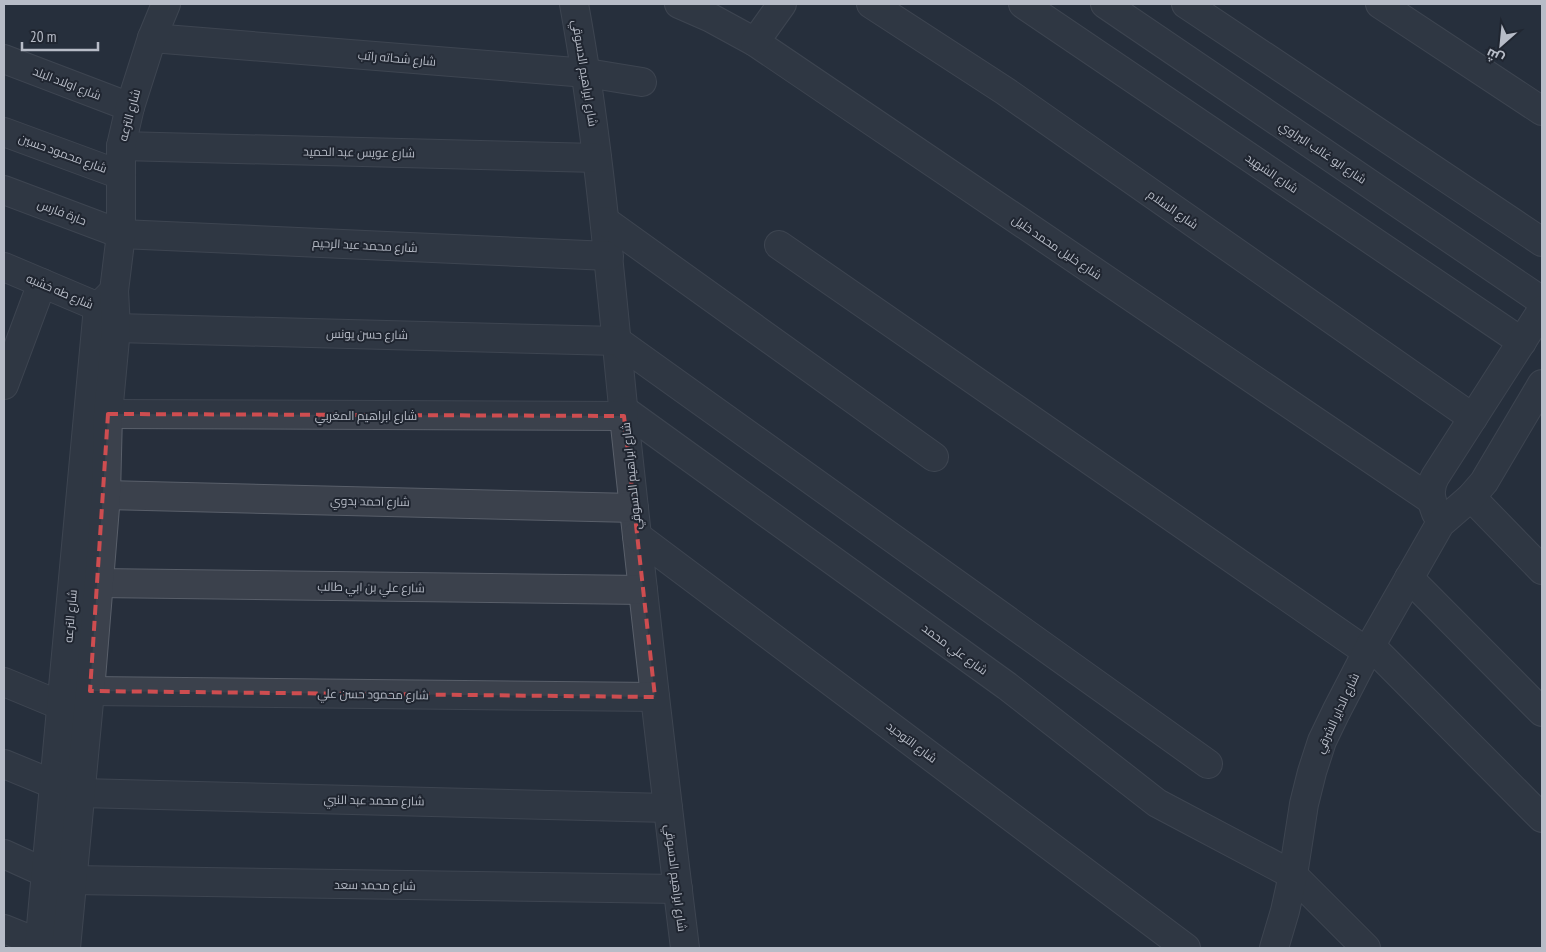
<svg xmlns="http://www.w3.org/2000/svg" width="1546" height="952" font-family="'PT Sans Narrow',Cairo,sans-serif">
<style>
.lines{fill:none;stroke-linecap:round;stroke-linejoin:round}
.street-casing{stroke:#595f6a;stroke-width:30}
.street{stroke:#3b414c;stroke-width:28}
.marked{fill:none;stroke:#ce4d50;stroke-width:4;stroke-dasharray:10 6;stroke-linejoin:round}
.labels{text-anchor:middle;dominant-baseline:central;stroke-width:4;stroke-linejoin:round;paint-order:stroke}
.street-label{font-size:12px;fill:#b7bcc7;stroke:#202631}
</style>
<rect width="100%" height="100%" fill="#272f3c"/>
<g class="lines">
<defs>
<g id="street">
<path d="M574 4C599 140 610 278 624 416 643 594 663 771 685 948"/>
<path d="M679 4 711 18 755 42 1430 499"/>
<path d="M871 4 1005 91 1473 418"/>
<path d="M1023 4 1522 342"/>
<path d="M1105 4 1542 301"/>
<path d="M1186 4 1542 242"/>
<path d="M1380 4 1542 111"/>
<path d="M152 38 587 73 642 82"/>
<path d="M755 42 782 4"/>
<path d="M4 59 130 107"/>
<path d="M4 132 121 175"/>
<path d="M121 146 597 158"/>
<path d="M4 190 121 234 609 256"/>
<path d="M605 221 934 457"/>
<path d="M779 245 1367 652"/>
<path d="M4 267 115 314"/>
<path d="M116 328 617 341 1208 764"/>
<path d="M4 385 42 283"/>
<path d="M624 410 1007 686 1157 803 1293 875 1366 948"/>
<path d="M108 414 624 416"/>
<path d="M106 495 634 508"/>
<path d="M1471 497 1542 570"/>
<path d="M1436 513C1431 500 1428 490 1435 477L1542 310"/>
<path d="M637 536 1186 948"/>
<path d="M1409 578 1542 712"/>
<path d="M98 583 643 590"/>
<path d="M1370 645 1542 818"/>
<path d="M4 682 62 706"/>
<path d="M90 691 655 697"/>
<path d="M4 764 53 784"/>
<path d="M81 793 668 808"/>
<path d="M4 854 46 873"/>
<path d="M72 880 678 889"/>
<path d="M4 929 39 943"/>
<path d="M39 948 98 307 114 291"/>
<path d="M66 948 90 691 106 495 108 414 116 328 114 291 121 234V146L130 107 152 38 166 4"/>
<path d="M1274 948 1285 911 1293 875 1304 804 1312 772 1322 741 1336 712 1367 652 1440 524 1471 497 1484 482 1542 384"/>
</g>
</defs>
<!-- street casing -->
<use href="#street" class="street-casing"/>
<!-- street -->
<use href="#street" class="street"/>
</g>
<!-- marked area -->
<path d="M0 0H1546V952H0ZM108 414 624 416 655 697 90 691Z" fill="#272f3c" fill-opacity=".55" fill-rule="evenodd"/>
<path class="marked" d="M108 414 624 416 655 697 90 691Z"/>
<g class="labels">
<!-- street labels -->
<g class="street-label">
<text transform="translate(397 58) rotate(5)">شارع شحاته راتب</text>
<text transform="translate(585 73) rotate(81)">شارع ابراهيم الدسوقي</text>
<text transform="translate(67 83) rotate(21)">شارع اولاد البلد</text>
<text transform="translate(129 115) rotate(-75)">شارع الترعه</text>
<text transform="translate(359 152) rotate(1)">شارع عويس عبد الحميد</text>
<text transform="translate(1323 152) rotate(34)">شارع ابو غالب البراوي</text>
<text transform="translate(63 153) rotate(20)">شارع محمود حسين</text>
<text transform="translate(1272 173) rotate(34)">شارع الشهيد</text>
<text transform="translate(1173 209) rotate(35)">شارع السلام</text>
<text transform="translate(62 212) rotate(21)">حارة فارس</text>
<text transform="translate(365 245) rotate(3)">شارع محمد عبد الرحيم</text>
<text transform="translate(1057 247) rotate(34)">شارع خليل محمد خليل</text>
<text transform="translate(60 291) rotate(23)">شارع طه خشبه</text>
<text transform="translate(367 334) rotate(1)">شارع حسن يونس</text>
<text x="366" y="415">شارع ابراهيم المغربي</text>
<text transform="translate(631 476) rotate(-96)">شارع ابراهيم الدسوقي</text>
<text transform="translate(370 501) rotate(1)">شارع احمد بدوي</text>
<text transform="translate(371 587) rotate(1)">شارع علي بن ابي طالب</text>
<text transform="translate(70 616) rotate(-85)">شارع الترعه</text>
<text transform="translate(955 649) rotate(36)">شارع علي محمد</text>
<text transform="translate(373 694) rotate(1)">شارع محمود حسن علي</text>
<text transform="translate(1337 713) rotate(-65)">شارع الداير الشرقي</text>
<text transform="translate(912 742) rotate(37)">شارع التوحيد</text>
<text transform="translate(374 800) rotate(1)">شارع محمد عبد النبي</text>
<text transform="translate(676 878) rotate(83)">شارع ابراهيم الدسوقي</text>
<text transform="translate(375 885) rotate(1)">شارع محمد سعد</text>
</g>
</g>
<!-- border -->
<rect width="1546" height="952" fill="none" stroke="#b7bcc7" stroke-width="10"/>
<!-- north arrow -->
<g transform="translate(1501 45) rotate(207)" stroke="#202631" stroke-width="4" paint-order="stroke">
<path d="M0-4L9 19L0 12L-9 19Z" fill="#b7bcc7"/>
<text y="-8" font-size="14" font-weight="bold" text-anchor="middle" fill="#b7bcc7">ش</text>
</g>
<!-- scale -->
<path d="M22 42v8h76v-8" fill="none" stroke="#b7bcc7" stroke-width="2.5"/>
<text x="30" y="42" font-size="15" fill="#b7bcc7" stroke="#202631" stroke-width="4" paint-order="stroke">20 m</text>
</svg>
